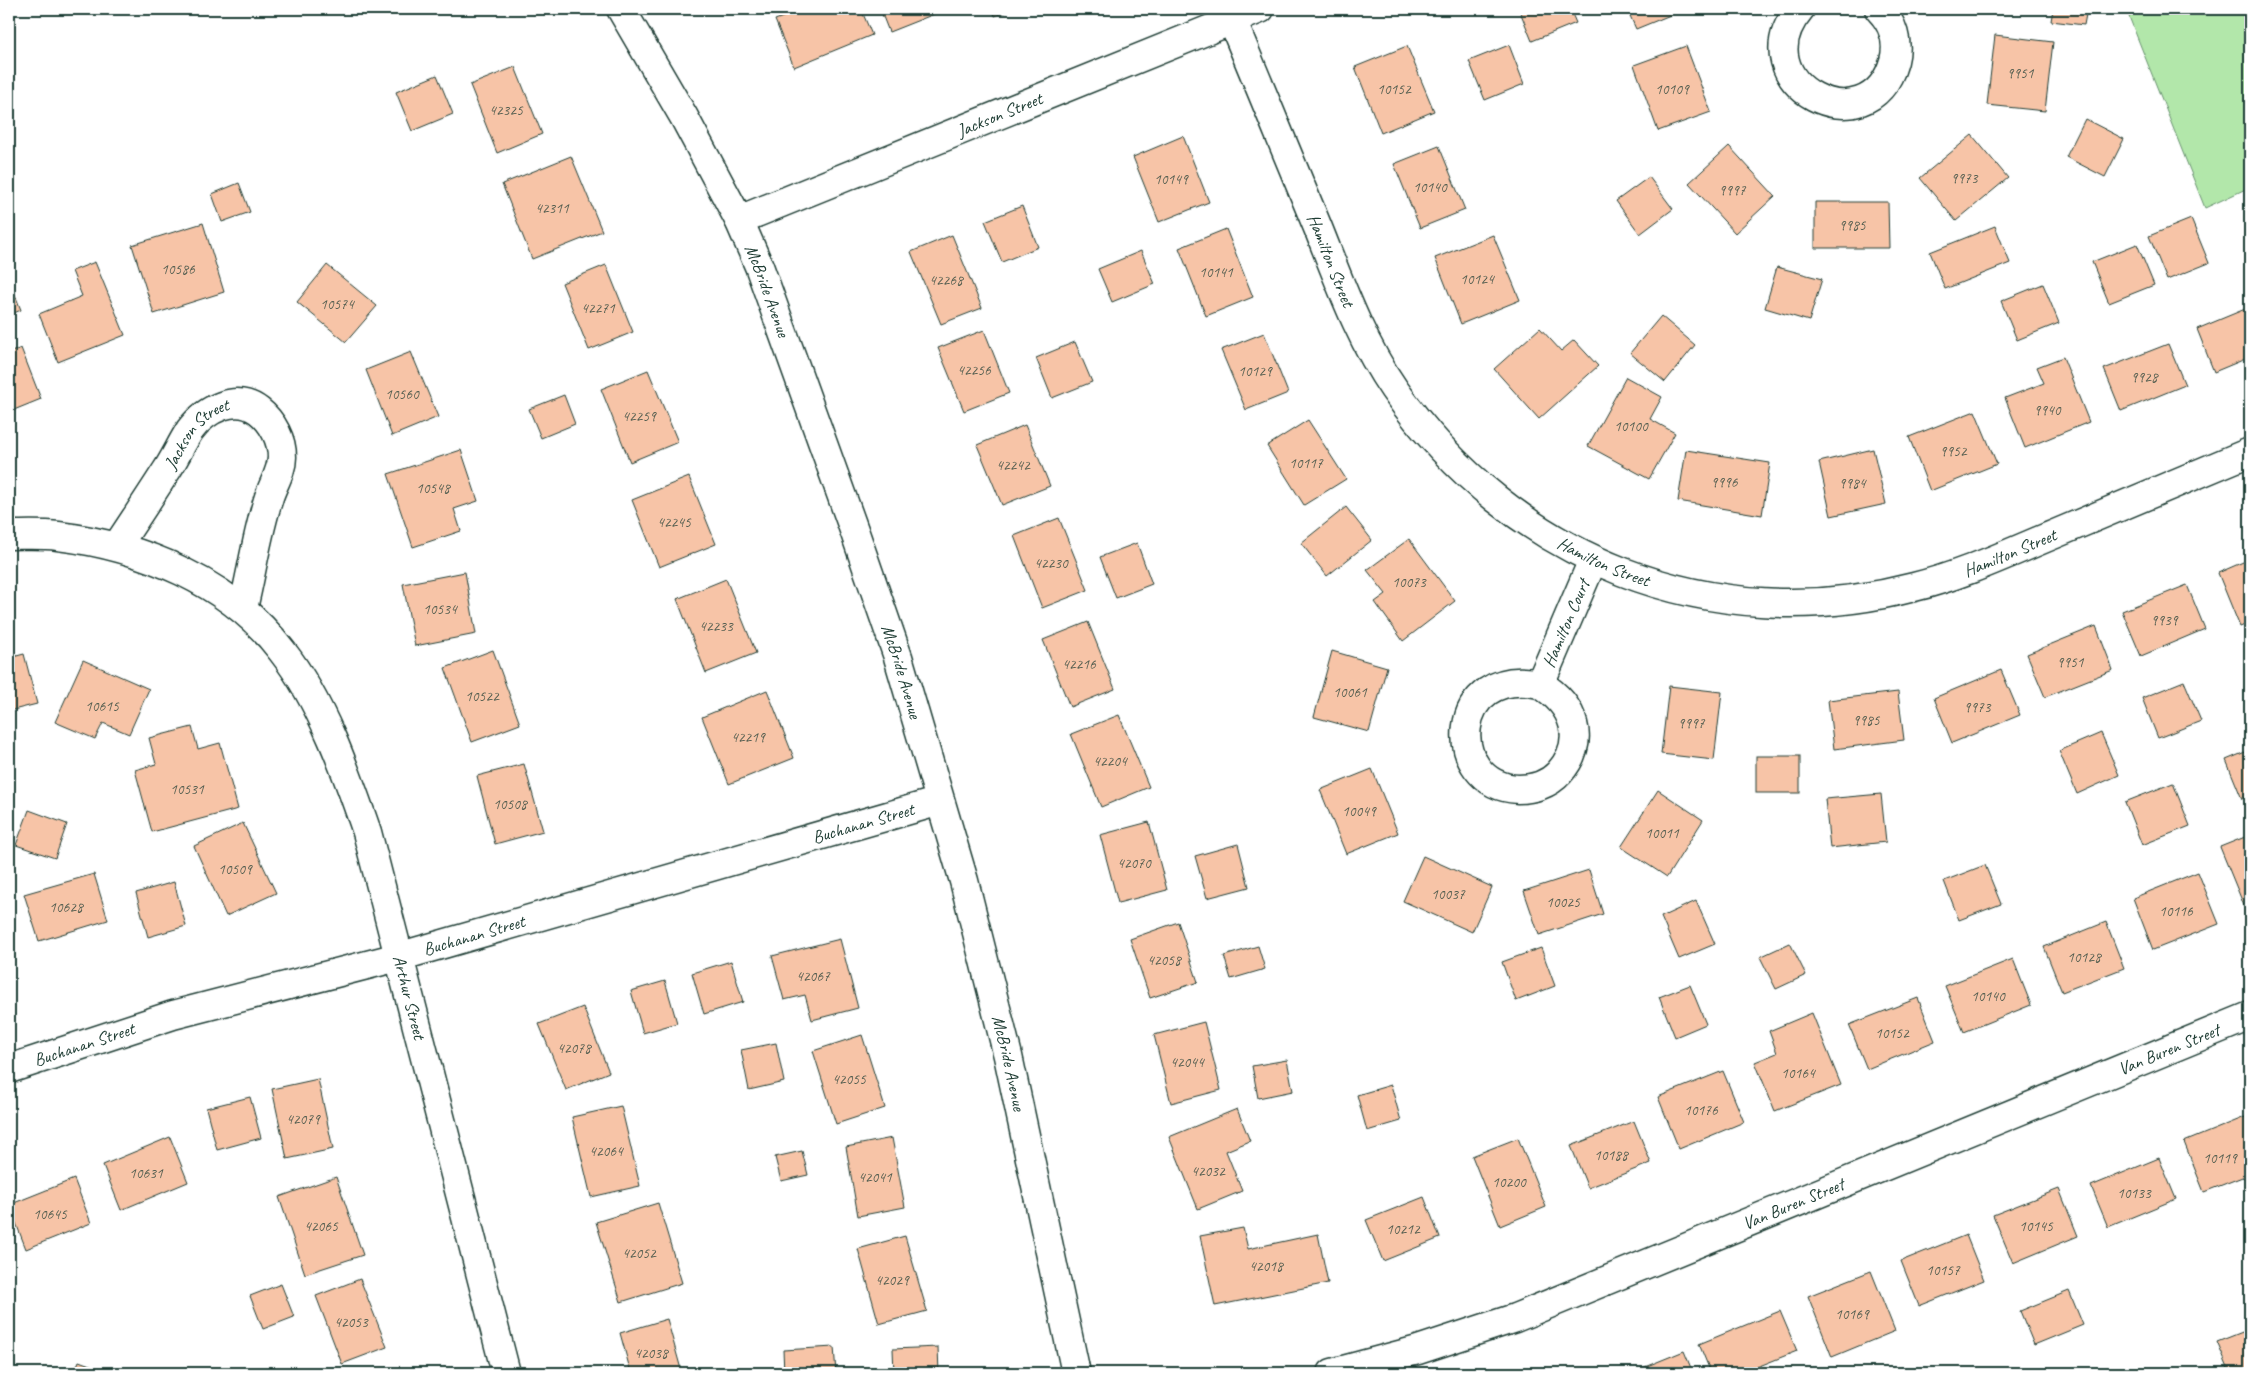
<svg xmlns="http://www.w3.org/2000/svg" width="2259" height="1382" font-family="Caveat,sans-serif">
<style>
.green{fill:#b2e7aa;stroke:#68926f}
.building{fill:#f7c4a7;stroke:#1f3d34}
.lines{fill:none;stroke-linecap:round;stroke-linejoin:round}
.minor-casing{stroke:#1f3d34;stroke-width:31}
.minor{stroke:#fff;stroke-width:28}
.labels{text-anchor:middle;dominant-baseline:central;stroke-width:5;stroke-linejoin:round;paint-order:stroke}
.number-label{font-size:15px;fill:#555f51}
.street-label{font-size:18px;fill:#1f3d34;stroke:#fff}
</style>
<rect width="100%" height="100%" fill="#fff"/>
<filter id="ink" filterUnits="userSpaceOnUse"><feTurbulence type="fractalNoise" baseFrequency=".02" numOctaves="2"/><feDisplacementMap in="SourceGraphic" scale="10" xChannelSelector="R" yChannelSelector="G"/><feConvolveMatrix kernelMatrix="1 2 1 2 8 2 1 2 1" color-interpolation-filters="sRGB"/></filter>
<g filter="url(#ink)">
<!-- green -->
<path class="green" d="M2126 9H2250V187L2205 208Z"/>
<!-- building -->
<g class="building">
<path d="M804 9H861L872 35 794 67 775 20Z"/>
<path d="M880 9H947L889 32Z"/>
<path d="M992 9H1012L995 16Z"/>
<path d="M1519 9H1570L1576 23 1532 41Z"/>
<path d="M1627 9H1685L1636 29Z"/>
<path d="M2053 9H2087L2084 25 2051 21Z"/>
<path d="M1995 35 2053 42 2045 111 1987 105Z"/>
<path d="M1509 45 1524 84 1485 100 1469 61Z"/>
<path d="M1407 46 1434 111 1381 133 1355 67Z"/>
<path d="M1686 46 1711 112 1658 131 1634 65Z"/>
<path d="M515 67 542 134 497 153 470 85Z"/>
<path d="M437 75 453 114 412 131 396 92Z"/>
<path d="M2085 119 2124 139 2105 177 2066 157Z"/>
<path d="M1972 135 2008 178 1956 221 1920 178Z"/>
<path d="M1183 136 1209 202 1159 222 1133 157Z"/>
<path d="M1439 146 1465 210 1420 228 1394 164Z"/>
<path d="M1729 146 1775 196 1735 233 1689 183Z"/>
<path d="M571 156 602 231 532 259 502 184Z"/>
<path d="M1649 177 1673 209 1640 234 1616 201Z"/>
<path d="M239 183 250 212 222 222 212 194Z"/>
<path d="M1815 202H1888L1889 248H1815Z"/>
<path d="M1022 206 1038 247 1002 262 985 221Z"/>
<path d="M2191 219 2209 263 2167 280 2149 236Z"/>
<path d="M203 223 224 292 154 314 132 245Z"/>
<path d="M1995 226 2010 263 1945 289 1930 252Z"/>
<path d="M1226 229 1253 297 1206 316 1179 248Z"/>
<path d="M952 235 982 308 941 324 911 252Z"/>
<path d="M1493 235 1520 300 1461 324 1435 258Z"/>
<path d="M2137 244 2154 285 2109 303 2092 262Z"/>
<path d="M1141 251 1155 284 1112 302 1098 269Z"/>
<path d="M95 262 125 335 58 362 39 314 82 296 72 271Z"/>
<path d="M327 265 377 306 346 342 297 302Z"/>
<path d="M606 265 633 332 589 350 562 283Z"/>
<path d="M1777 267 1822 279 1809 321 1765 308Z"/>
<path d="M9 279 21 310 9 315Z"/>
<path d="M2043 284 2059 323 2017 340 2001 301Z"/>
<path d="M2250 307V357L2214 372 2197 329Z"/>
<path d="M1661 316 1695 345 1665 382 1630 353Z"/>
<path d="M1540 328 1561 351 1574 340 1598 366 1539 419 1494 369Z"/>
<path d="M984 330 1009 393 964 411 938 348Z"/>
<path d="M1264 333 1288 393 1246 410 1221 350Z"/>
<path d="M1075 342 1092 382 1052 398 1036 358Z"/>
<path d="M2168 344 2185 385 2121 411 2104 369Z"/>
<path d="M21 348 41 399 9 412V353Z"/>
<path d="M411 352 438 417 392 436 366 370Z"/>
<path d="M2063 357 2089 422 2025 448 2005 398 2044 383 2037 367Z"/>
<path d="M648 370 678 442 630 462 601 389Z"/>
<path d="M1626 377 1662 397 1650 419 1675 433 1649 479 1588 446Z"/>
<path d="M564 395 575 424 541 438 529 409Z"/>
<path d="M1975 411 1997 464 1930 491 1909 437Z"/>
<path d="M1308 420 1346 479 1304 505 1267 446Z"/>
<path d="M1025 425 1050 486 1002 505 977 445Z"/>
<path d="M1873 449 1886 504 1831 516 1819 462Z"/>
<path d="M461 450 478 501 454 509 461 531 413 547 388 474Z"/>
<path d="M1686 450 1770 463 1762 515 1678 501Z"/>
<path d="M689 477 716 544 659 567 632 500Z"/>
<path d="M1346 507 1372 540 1327 576 1301 543Z"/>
<path d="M1059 518 1088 590 1042 608 1014 536Z"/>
<path d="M1409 539 1455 601 1403 641 1375 602 1386 594 1367 570Z"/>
<path d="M1137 543 1152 584 1116 598 1100 557Z"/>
<path d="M2250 559V623L2240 627 2218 573Z"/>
<path d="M465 572 476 634 415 646 403 584Z"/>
<path d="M726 579 756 653 706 673 677 599Z"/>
<path d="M2187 585 2205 629 2141 656 2122 611Z"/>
<path d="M1088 622 1115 689 1070 707 1043 640Z"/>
<path d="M2096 626 2113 670 2045 697 2027 654Z"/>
<path d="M493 650 520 724 472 742 445 668Z"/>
<path d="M1332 651 1387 667 1369 732 1314 717Z"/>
<path d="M24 654 37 704 9 711V658Z"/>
<path d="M83 660 149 689 129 734 103 723 95 739 55 722Z"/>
<path d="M2001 670 2020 715 1952 743 1934 698Z"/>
<path d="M2184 681 2201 721 2158 738 2142 698Z"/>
<path d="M1669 686 1722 692 1714 760 1661 754Z"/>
<path d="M767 690 794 758 729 784 702 717Z"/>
<path d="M1898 692 1904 740 1834 749 1828 700Z"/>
<path d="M1119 715 1149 787 1101 807 1071 734Z"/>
<path d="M192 727 198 749 220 743 238 809 152 832 135 770 156 764 149 738Z"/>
<path d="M2101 733 2119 775 2077 794 2059 751Z"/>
<path d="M2250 750V796L2242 799 2226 760Z"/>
<rect x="1756" y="756" width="44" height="37"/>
<path d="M524 764 543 831 495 844 477 776Z"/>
<path d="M1372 769 1398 833 1346 854 1320 790Z"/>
<path d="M9 778 14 790 9 792Z"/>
<path d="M2173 783 2190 826 2142 845 2125 802Z"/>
<path d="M1658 790 1703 820 1667 877 1621 847Z"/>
<path d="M1881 794 1886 842 1830 848 1825 799Z"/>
<path d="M29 810 67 824 55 858 16 845Z"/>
<path d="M1149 822 1167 890 1118 903 1100 835Z"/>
<path d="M243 823 276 893 226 916 194 846Z"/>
<path d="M2250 835V906L2245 908 2220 847Z"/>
<path d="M1238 844 1249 887 1207 898 1195 856Z"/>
<path d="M1423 856 1492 887 1472 932 1403 901Z"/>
<path d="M1985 865 2001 904 1959 920 1944 881Z"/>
<path d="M1589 870 1603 914 1539 935 1524 891Z"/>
<path d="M2198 872 2219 924 2153 950 2133 898Z"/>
<path d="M94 874 108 920 39 941 24 894Z"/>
<path d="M174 882 186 926 148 937 136 893Z"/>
<path d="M1696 901 1715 944 1679 959 1661 917Z"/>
<path d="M1178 922 1198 982 1150 998 1130 939Z"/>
<path d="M2106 922 2124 968 2062 992 2044 947Z"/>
<path d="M840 939 858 1008 812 1020 805 995 784 1000 772 956Z"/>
<path d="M1790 943 1806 975 1776 989 1760 957Z"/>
<path d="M1258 946 1265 969 1231 979 1224 956Z"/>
<path d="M1541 948 1555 986 1516 1001 1502 962Z"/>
<path d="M2013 959 2031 1005 1964 1032 1945 986Z"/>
<path d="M731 961 743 1002 704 1014 692 973Z"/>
<path d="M665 981 677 1023 643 1033 631 991Z"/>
<path d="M1690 985 1706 1024 1675 1037 1659 997Z"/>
<path d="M1918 998 1935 1041 1867 1069 1849 1025Z"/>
<path d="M583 1007 609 1072 566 1090 539 1024Z"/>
<path d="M1812 1013 1841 1085 1775 1111 1755 1062 1777 1053 1769 1031Z"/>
<path d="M1204 1022 1221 1090 1171 1103 1154 1035Z"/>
<path d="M862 1035 885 1108 836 1124 813 1051Z"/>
<path d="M776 1043 784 1082 749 1090 741 1050Z"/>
<path d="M1287 1060 1293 1091 1258 1098 1252 1066Z"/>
<path d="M1723 1071 1744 1122 1679 1149 1658 1097Z"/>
<path d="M318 1079 333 1149 287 1159 272 1089Z"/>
<path d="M1391 1085 1401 1121 1367 1131 1357 1095Z"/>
<path d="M250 1097 261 1138 217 1150 206 1108Z"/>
<path d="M621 1106 640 1186 591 1197 572 1117Z"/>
<path d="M1237 1109 1250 1141 1226 1151 1242 1191 1198 1209 1169 1137Z"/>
<path d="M2250 1115V1174L2204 1192 2184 1142Z"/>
<path d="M1634 1121 1651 1163 1588 1188 1571 1146Z"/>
<path d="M170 1137 188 1182 121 1210 103 1165Z"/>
<path d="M892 1138 905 1207 858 1216 846 1147Z"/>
<path d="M1518 1138 1546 1207 1500 1226 1472 1156Z"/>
<path d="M802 1151 808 1175 781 1181 775 1157Z"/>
<path d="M2159 1158 2176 1199 2108 1227 2091 1186Z"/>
<path d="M336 1177 363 1255 305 1274 279 1197Z"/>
<path d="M74 1179 91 1223 26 1249 9 1205Z"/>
<path d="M2059 1189 2078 1236 2013 1263 1993 1215Z"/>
<path d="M1424 1197 1440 1238 1383 1261 1366 1220Z"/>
<path d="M658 1203 682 1283 621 1302 596 1222Z"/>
<path d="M1243 1228 1248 1249 1318 1234 1328 1283 1215 1306 1200 1236Z"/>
<path d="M1966 1235 1984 1280 1919 1306 1901 1261Z"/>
<path d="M905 1236 927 1311 879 1324 858 1249Z"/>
<path d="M1871 1271 1895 1331 1832 1357 1808 1296Z"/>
<path d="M360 1279 387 1347 342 1364 316 1296Z"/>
<path d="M281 1284 294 1317 263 1329 250 1296Z"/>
<path d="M2069 1291 2083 1325 2034 1345 2020 1311Z"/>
<path d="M1780 1311 1797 1351 1742 1373H1711L1699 1344Z"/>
<path d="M667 1319 682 1373H631L620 1333Z"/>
<path d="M2250 1329V1373H2230L2217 1342Z"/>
<path d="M834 1347 836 1373H784L783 1350Z"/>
<path d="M938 1347 939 1373H894L893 1349Z"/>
<path d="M1684 1351 1693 1373H1630Z"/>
<path d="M79 1361 109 1372V1373H74Z"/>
</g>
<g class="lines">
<defs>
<g id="minor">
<path id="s1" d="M621 9 684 117 739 220 759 266 854 530 898 657 964 881 1008 1056 1076 1373"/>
<path d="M1800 9C1738 83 1869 151 1894 61 1899 42 1893 23 1879 9"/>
<path id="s2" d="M1232 20C1261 89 1289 159 1318 228 1340 283 1360 340 1394 389 1512 559 1712 640 1914 587 1963 575 2009 553 2055 534 2120 506 2185 479 2250 452"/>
<path id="s3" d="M739 220 1260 9"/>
<path id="s4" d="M9 535C25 535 42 534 58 536 142 546 230 582 282 651 322 702 346 771 367 832L506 1373"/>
<path id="s5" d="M117 546C133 522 149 498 165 473 174 460 181 444 190 430 206 409 236 393 259 411 273 422 282 440 282 457 282 471 273 484 269 497 257 533 252 572 243 608"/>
<path id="s6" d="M1540 684C1574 705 1588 740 1559 773 1549 784 1533 789 1518 789 1443 785 1449 664 1540 684L1593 560"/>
<path id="s7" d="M9 1069 173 1015 398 957 940 801"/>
<path id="s8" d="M1332 1373 1418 1350 1515 1318 2250 1016"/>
</g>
</defs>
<!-- minor casing -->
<use href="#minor" class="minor-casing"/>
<!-- minor -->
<use href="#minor" class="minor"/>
</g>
</g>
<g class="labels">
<!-- number labels -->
<g class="number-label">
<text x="2020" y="73">9951</text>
<text x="1394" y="89">10152</text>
<text x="1672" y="89">10109</text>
<text x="506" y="110">42325</text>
<text x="1964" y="178">9973</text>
<text x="1171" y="179">10149</text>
<text x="1430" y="187">10140</text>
<text x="1732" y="190">9997</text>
<text x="552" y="208">42311</text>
<text x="1852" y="225">9985</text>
<text x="178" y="269">10586</text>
<text x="1216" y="272">10141</text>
<text x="1477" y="279">10124</text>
<text x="946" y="280">42268</text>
<text x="337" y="304">10574</text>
<text x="598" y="308">42271</text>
<text x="974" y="370">42256</text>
<text x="1255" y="371">10129</text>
<text x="2144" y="377">9928</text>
<text x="402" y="394">10560</text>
<text x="2047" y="410">9940</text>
<text x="639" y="416">42259</text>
<text x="1631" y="426">10100</text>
<text x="1953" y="451">9952</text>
<text x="1306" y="463">10117</text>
<text x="1013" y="465">42242</text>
<text x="1724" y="482">9996</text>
<text x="1852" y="483">9984</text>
<text x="433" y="488">10548</text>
<text x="674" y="522">42245</text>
<text x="1051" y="563">42230</text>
<text x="1409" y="582">10073</text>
<text x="440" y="609">10534</text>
<text x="2164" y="620">9939</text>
<text x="716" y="626">42233</text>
<text x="2070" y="662">9951</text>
<text x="1079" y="664">42216</text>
<text x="1350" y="692">10061</text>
<text x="482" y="696">10522</text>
<text x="102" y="706">10615</text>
<text x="1977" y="707">9973</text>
<text x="1866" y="720">9985</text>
<text x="1691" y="723">9997</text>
<text x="748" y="737">42219</text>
<text x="1110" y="761">42204</text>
<text x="187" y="789">10531</text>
<text x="510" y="804">10508</text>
<text x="1359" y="811">10049</text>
<text x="1662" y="833">10011</text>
<text x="1134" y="863">42070</text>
<text x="235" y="869">10509</text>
<text x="1448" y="894">10037</text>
<text x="1563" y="902">10025</text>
<text x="66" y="907">10628</text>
<text x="2176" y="911">10116</text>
<text x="2084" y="957">10128</text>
<text x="1164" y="960">42058</text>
<text x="813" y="976">42067</text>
<text x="1988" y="996">10140</text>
<text x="1892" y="1033">10152</text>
<text x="574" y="1048">42078</text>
<text x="1187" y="1062">42044</text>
<text x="1798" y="1073">10164</text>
<text x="849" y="1079">42055</text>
<text x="1701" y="1110">10176</text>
<text x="303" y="1119">42079</text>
<text x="606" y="1151">42064</text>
<text x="1611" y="1155">10188</text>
<text x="2220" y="1158">10119</text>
<text x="1208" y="1171">42032</text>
<text x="146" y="1173">10631</text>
<text x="875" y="1177">42041</text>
<text x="1509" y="1182">10200</text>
<text x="2134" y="1193">10133</text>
<text x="50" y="1214">10645</text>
<text x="321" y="1226">42065</text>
<text x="2036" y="1226">10145</text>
<text x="1403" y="1229">10212</text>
<text x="639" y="1253">42052</text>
<text x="1266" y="1266">42018</text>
<text x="1943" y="1270">10157</text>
<text x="892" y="1280">42029</text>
<text x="1852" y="1314">10169</text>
<text x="351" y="1322">42053</text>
<text x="651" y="1353">42038</text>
</g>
<!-- street labels -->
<g class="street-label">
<text stroke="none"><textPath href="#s3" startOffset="281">Jackson Street</textPath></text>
<text stroke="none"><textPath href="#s2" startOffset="260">Hamilton Street</textPath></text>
<text stroke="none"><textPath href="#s1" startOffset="318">McBride Avenue</textPath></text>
<text stroke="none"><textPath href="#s5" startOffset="139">Jackson Street</textPath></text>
<text stroke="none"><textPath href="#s2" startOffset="1099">Hamilton Street</textPath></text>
<text stroke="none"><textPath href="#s2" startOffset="679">Hamilton Street</textPath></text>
<text stroke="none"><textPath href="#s6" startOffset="405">Hamilton Court</textPath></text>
<text stroke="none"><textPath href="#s1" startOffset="722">McBride Avenue</textPath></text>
<text stroke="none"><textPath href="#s7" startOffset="889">Buchanan Street</textPath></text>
<text stroke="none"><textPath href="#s7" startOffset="484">Buchanan Street</textPath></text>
<text stroke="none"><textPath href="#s4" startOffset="679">Arthur Street</textPath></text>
<text stroke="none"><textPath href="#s7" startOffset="79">Buchanan Street</textPath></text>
<text stroke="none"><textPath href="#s8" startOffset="898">Van Buren Street</textPath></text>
<text stroke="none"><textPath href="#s1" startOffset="1128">McBride Avenue</textPath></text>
<text stroke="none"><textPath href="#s8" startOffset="492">Van Buren Street</textPath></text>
</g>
</g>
<!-- margin -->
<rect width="2259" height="1382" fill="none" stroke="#fff" stroke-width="30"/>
<rect x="15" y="15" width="2229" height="1352" fill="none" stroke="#1f3d34" stroke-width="2" filter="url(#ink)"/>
</svg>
